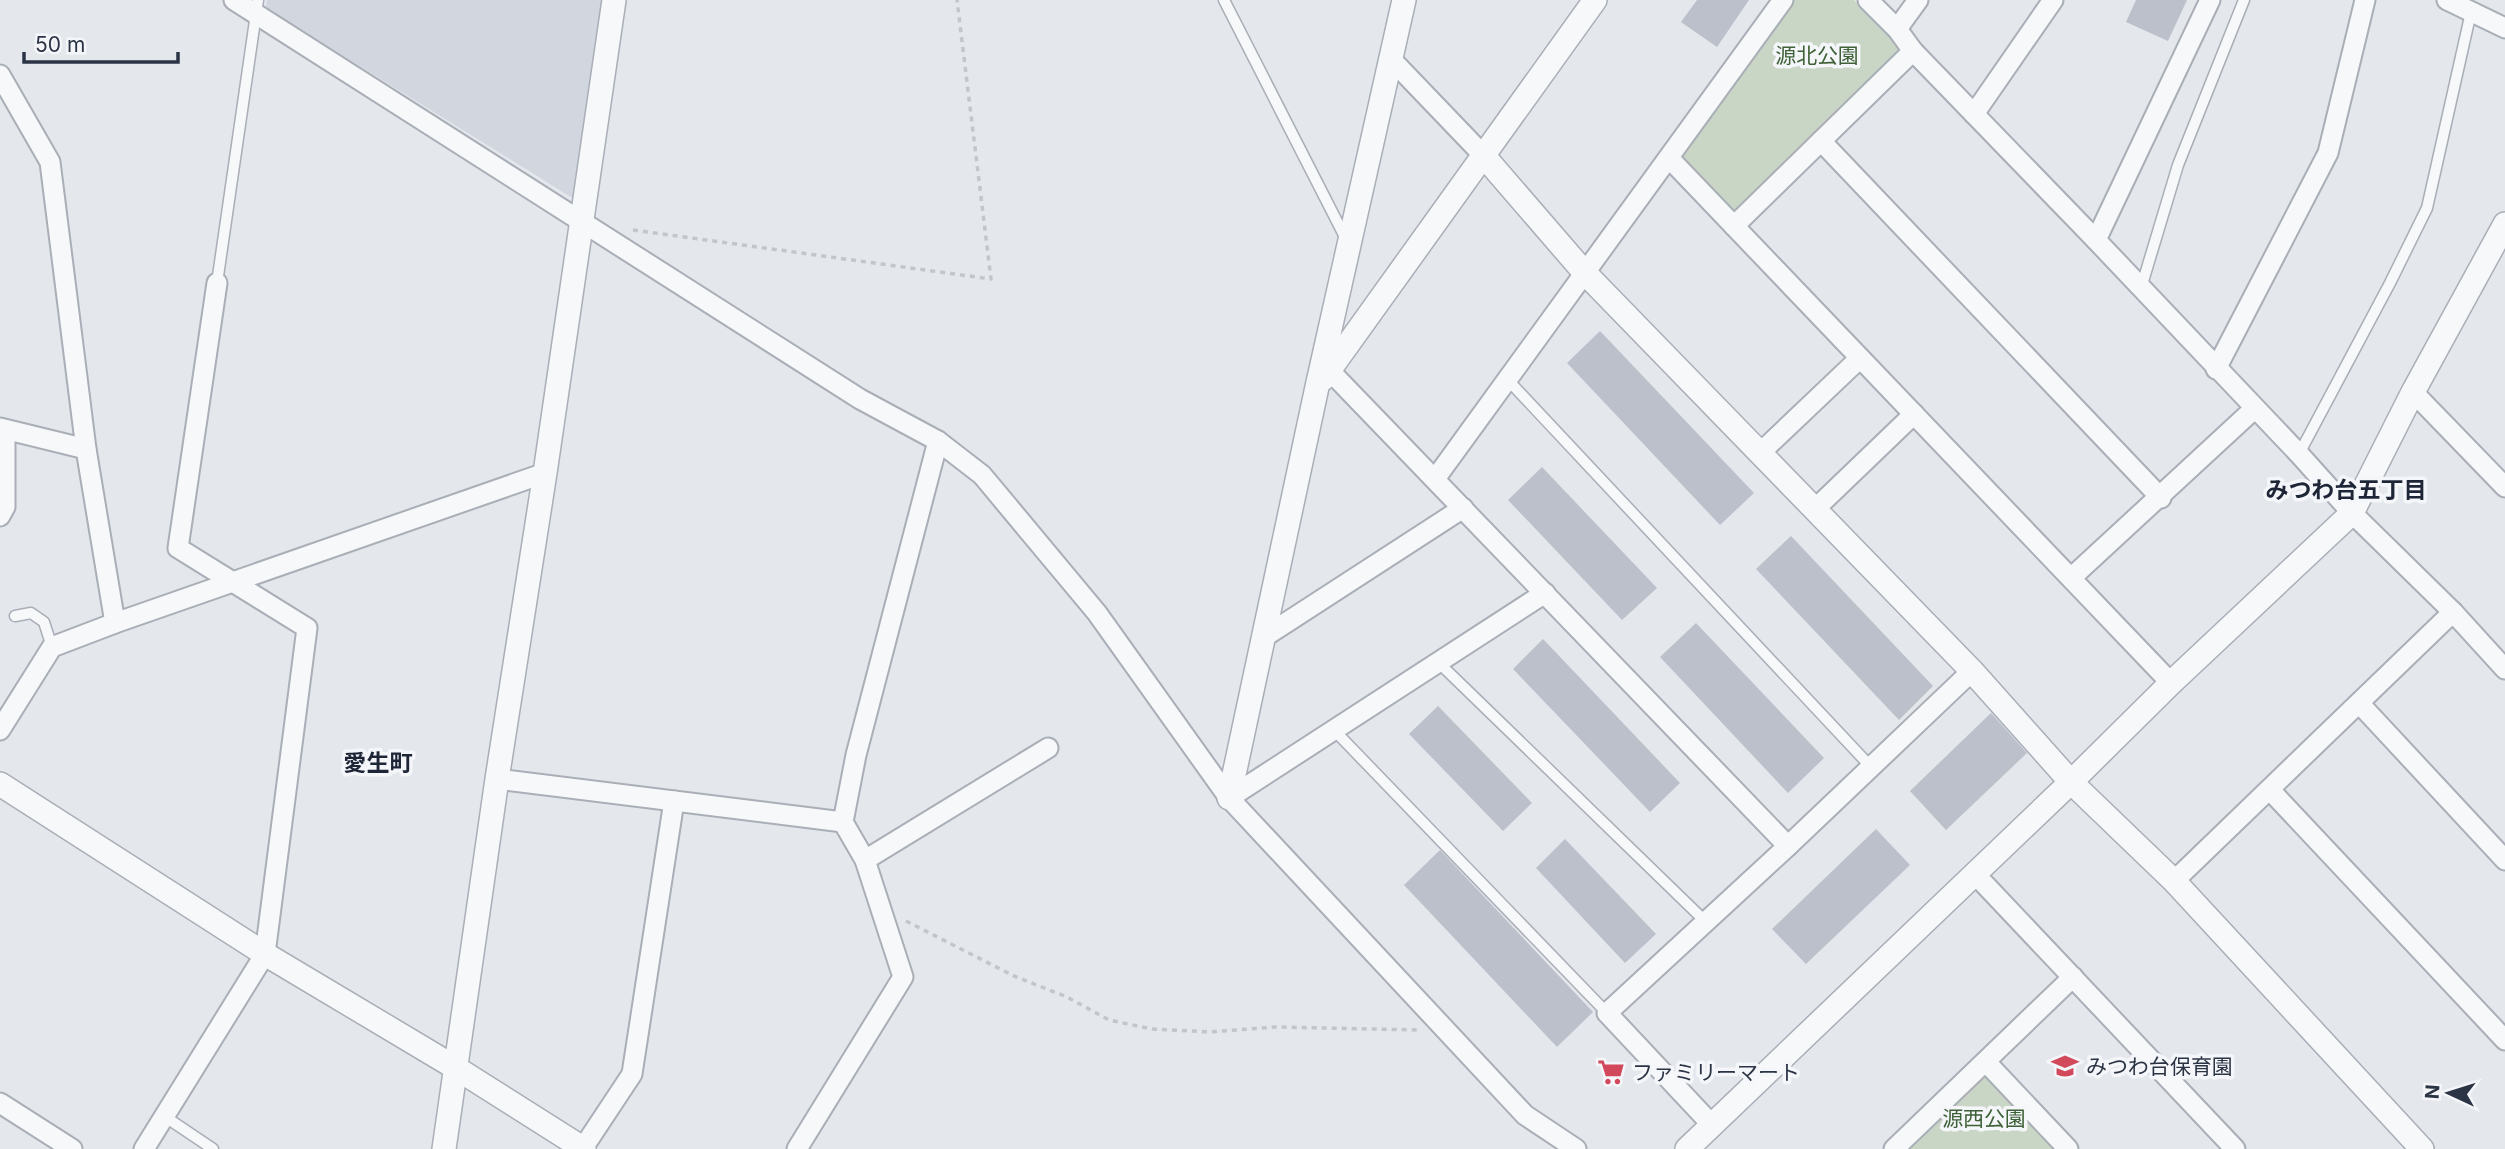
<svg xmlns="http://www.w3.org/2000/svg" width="2505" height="1149" font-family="Inter,'Noto Sans JP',sans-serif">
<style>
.built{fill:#d2d6de}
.green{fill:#c9d6c5}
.building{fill:#bbc0ca}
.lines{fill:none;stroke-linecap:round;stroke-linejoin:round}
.service-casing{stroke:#a9aeb7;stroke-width:13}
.minor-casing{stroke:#a9aeb7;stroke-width:23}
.tertiary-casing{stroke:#a9aeb7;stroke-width:26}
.path{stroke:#c2c5cb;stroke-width:3.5;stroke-dasharray:5 5;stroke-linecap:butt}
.service{stroke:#f7f8fa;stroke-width:10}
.minor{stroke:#f7f8fa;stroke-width:19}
.tertiary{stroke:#f7f8fa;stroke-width:23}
.labels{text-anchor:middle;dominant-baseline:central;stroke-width:7;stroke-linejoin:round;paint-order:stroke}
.park-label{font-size:21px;fill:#3f6138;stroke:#f4f6f9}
.poi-label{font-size:21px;fill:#2b3445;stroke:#f4f6f9;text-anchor:start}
.neighbourhood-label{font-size:23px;font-weight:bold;fill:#1d2536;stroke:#f4f6f9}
</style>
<rect width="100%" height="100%" fill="#e4e7ec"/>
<!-- built -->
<path class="built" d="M267 0H604L574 199 266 8Z"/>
<!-- green -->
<g class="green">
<path d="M1789 0H1854L1901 49 1733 215 1680 157Z"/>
<path d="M1984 1074 2057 1149H1906Z"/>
</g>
<!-- building -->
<g class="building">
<path d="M1697 0H1749L1717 47 1681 22Z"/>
<path d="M2136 0H2187L2168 41 2126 22Z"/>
<path d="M1600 331 1754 493 1720 525 1567 363Z"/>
<path d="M1542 467 1657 588 1622 620 1508 500Z"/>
<path d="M1791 536 1933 686 1899 720 1756 569Z"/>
<path d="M1696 623 1824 758 1788 793 1660 657Z"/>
<path d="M1543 639 1680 783 1650 812 1513 669Z"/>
<path d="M1438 706 1532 803 1503 831 1409 734Z"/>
<path d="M1991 713 2027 753 1946 830 1910 791Z"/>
<path d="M1876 829 1910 865 1806 964 1772 929Z"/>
<path d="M1565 839 1656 934 1625 963 1536 868Z"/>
<path d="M1440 850 1593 1012 1557 1047 1404 885Z"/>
</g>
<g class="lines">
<defs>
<g id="service">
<path d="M1224 0 1347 241"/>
<path d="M217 283 258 0"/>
<path d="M2141 288 2178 165 2244 0"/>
<path d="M1507 379 1871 767"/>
<path d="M2299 454 2390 283 2427 208 2471 12"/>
<path d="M15 616 31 613 44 622 52 647"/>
<path d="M1439 663 1706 922"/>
<path d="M1334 730 1607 1013"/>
<path d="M164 1116 213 1149"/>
</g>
<g id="minor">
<path d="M234 0 860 399 938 441 982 475 1097 613 1229 798 1525 1115 1576 1149"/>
<path d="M1868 0 1897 29 1913 51 2096 240 2299 454 2352 513 2453 612 2505 669"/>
<path d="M2447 0 2505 28"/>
<path d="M1897 29 1918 0"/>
<path d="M1391 59 1483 155"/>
<path d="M0 75 50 162 86 449 115 623"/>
<path d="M1974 114 2053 0"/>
<path d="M1821 141 2161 498"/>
<path d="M1669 158 2171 683"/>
<path d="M1734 226 1913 51"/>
<path d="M2096 240 2210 0"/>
<path d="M2216 369 2328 153 2365 0"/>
<path d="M1329 370 1788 846"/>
<path d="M2413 392 2505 487"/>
<path d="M0 428 86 449"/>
<path d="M1760 453 1860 358"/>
<path d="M1435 479 1783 0"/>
<path d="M1815 509 1914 414"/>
<path d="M0 516 5 507V430"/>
<path d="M2071 578 2254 409"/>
<path d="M1264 637 1463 508"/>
<path d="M2359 703 2505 860"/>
<path d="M0 730 52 647 115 623 545 473"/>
<path d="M497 779 843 822"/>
<path d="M2270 790 2505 1040"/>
<path d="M1229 798 1545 593"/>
<path d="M865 860 1048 748"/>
<path d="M1974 873 2235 1149"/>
<path d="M2174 881 2453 612"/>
<path d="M1986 1062 2068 1149"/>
<path d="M0 1103 72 1149"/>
<path d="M1712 1125 1607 1013 1788 846 1972 671"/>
<path d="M583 1148 632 1074 674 801"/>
<path d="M144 1149 265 954 307 628 178 548 217 283"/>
<path d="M797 1149 903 977 865 860 843 822 856 755 938 441"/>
<path d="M1894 1149 2073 977"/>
</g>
<g id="tertiary">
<path d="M1483 155 1584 272 1972 671 2071 782 2174 881 2422 1149"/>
<path d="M1323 379 1595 0"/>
<path d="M0 784 265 954 456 1068 584 1149"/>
<path d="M1229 798 1317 387 1404 0"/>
<path d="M444 1149 497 779 545 473 614 0"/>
<path d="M1687 1149 2071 782 2171 683 2352 513 2413 392 2505 224"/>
</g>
</defs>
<!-- service casing -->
<use href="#service" class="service-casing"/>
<!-- minor casing -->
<use href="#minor" class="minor-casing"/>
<!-- tertiary casing -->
<use href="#tertiary" class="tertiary-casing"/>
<!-- path -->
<g class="path">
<path d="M633 230 991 279 957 0"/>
<path d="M906 921 1014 976 1067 997 1109 1020 1152 1029 1210 1032 1276 1027 1420 1030"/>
</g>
<!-- service -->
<use href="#service" class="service"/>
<!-- minor -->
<use href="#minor" class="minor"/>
<!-- tertiary -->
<use href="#tertiary" class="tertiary"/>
</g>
<!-- icons -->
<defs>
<symbol id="school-bare" viewBox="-9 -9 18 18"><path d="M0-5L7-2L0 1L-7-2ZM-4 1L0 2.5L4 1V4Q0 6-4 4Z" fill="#d1495b" stroke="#f4f6f9" stroke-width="2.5" paint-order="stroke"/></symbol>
<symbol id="supermarket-bare" viewBox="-9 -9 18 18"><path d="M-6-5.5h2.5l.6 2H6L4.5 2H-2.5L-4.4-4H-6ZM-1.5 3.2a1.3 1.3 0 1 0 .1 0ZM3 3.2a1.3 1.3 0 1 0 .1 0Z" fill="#d1495b" stroke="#f4f6f9" stroke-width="2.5" paint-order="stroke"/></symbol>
</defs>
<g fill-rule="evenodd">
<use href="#school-bare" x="2046" y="1047" width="38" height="38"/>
<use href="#supermarket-bare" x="1592" y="1053" width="38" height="38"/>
</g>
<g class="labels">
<!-- park labels -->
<g class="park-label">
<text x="1817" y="55">源北公園</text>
<text x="1984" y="1118">源西公園</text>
</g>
<!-- poi labels -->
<g class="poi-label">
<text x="2086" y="1066">みつわ台保育園</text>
<text x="1632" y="1072">ファミリーマート</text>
</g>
<!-- neighbourhood labels -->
<g class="neighbourhood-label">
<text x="2346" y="490">みつわ台五丁目</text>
<text x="378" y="763">愛生町</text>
</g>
</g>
<!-- north arrow -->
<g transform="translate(2449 1093) rotate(274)" stroke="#f4f6f9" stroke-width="5" paint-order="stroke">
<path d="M0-5L12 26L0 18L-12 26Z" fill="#2b3445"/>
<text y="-10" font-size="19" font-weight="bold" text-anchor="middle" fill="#2b3445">N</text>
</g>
<!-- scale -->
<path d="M24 52v10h154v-10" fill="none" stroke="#2b3445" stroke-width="3.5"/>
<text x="35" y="52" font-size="21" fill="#2b3445" stroke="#f4f6f9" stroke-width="5" paint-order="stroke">50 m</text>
</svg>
